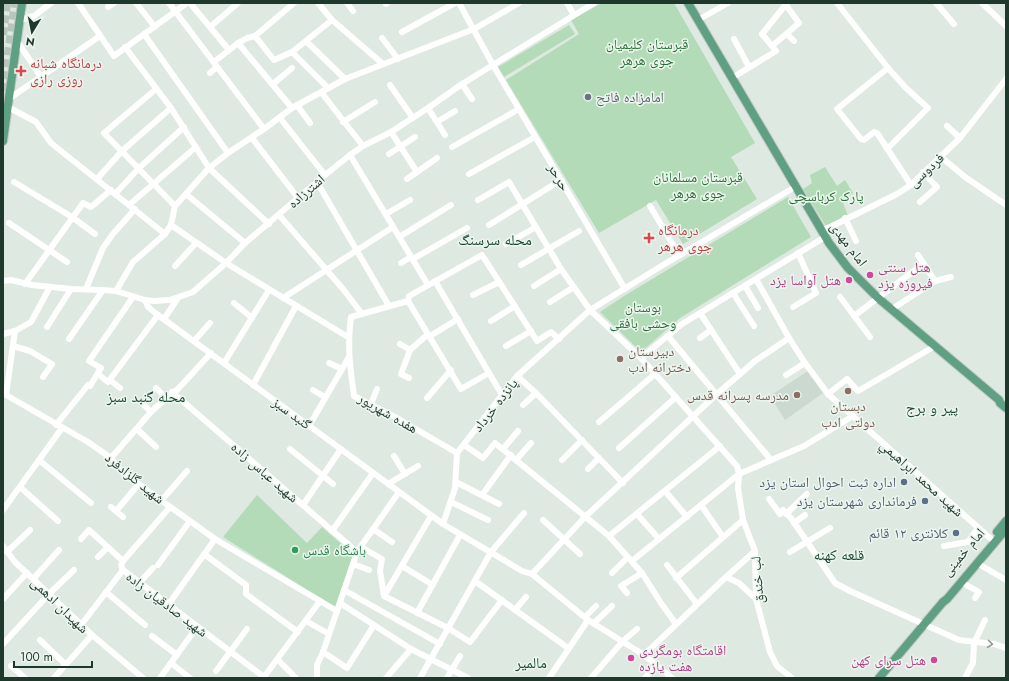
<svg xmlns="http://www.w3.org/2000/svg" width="1009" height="681" font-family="Jost,'Noto Naskh Arabic',sans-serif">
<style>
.built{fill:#cbd9d0}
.green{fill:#b4dbb7}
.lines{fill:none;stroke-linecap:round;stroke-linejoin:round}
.major-tunnel{stroke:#b7c6bd;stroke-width:8;stroke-dasharray:8 4;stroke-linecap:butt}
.major-casing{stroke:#c0c7c4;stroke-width:10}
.minor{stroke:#fff;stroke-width:6}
.major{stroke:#60a082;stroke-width:8}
.oneway{stroke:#8e9c96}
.health-dot{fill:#e0444e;stroke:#edf6ef;stroke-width:1.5}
.worship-dot{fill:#6b7280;stroke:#edf6ef;stroke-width:1.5}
.hotel-dot{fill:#d1479c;stroke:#edf6ef;stroke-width:1.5}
.education-dot{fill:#8d6e63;stroke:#edf6ef;stroke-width:1.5}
.service-dot{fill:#5c6f8a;stroke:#edf6ef;stroke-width:1.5}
.leisure-dot{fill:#2e9e5b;stroke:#edf6ef;stroke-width:1.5}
.labels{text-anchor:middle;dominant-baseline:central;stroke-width:3;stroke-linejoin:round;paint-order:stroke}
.park-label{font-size:14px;fill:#286f35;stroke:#edf6ef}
.health-label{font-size:14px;fill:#be3a42;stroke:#edf6ef;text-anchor:start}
.worship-label{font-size:14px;fill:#5b616d;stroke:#edf6ef;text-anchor:start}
.street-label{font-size:14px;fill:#1e382c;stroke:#edf6ef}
.hotel-label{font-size:14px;fill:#b23c85;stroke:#edf6ef;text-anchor:start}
.education-label{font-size:14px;fill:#785e54;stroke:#edf6ef;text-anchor:start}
.service-label{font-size:14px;fill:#4e5e75;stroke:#edf6ef;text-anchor:end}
.leisure-label{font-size:14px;fill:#27864d;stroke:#edf6ef;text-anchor:start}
.neighbourhood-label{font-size:15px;fill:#1b4a34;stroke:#edf6ef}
</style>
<rect width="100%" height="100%" fill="#dde9e1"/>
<!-- built -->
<path class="built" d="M808 371 823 393 785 420 770 396Z"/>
<!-- green -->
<g class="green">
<path d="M602 3H674L755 143 731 157 757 199 683 244 656 200 599 233 506 80 579 34 571 20Z"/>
<path d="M569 25 575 34 504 77 498 67Z"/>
<path d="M825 167 837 186 845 180 853 193 842 200 848 216 826 226 803 189 812 183 810 175Z"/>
<path d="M788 197 811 237 680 318 641 352 600 312 624 296Z"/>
<path d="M257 495 307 543 322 527 355 556 338 609 223 537Z"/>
</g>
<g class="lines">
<!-- major-tunnel -->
<g class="major-tunnel">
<path d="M3 35 7 3"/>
<path d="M3 91 15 3"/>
</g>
<defs>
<g id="major">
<path d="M688 3 829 243 848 268 878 298 999 400 1000 403 1006 408"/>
<path d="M3 141 22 3"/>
<path d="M997 532 1006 521"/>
<path d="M879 678 943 602 947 599 1006 529"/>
</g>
</defs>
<!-- major casing -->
<use href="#major" class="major-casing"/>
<!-- minor -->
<g class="minor">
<path d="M78 3 114 56 187 3"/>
<path d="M136 3 155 27"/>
<path d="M169 3 264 129"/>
<path d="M190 3 229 50"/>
<path d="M318 3 332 20 383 64"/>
<path d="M347 3 353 11"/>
<path d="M459 3 493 65 625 289"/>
<path d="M567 3 574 15"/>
<path d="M837 3 888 68 906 88 928 108 887 149"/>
<path d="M936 3 954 24"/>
<path d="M982 3 1006 26"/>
<path d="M386 4 387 3"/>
<path d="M108 7 114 3"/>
<path d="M20 20 34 16 51 3"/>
<path d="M698 20 728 3"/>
<path d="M210 27 238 3"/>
<path d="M402 32 455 3"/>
<path d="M144 34 228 153"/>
<path d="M787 34 794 41"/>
<path d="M255 36 274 60 292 52 328 88"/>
<path d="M382 38 398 59"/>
<path d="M734 39 749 67"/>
<path d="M17 41 41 77"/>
<path d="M307 42 345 79"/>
<path d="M238 43 292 108"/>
<path d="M772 46 799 23 786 5"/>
<path d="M125 47 171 108 209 168 269 224"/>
<path d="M292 52 332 20"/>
<path d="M214 62 238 43 247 38 255 36 294 3"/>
<path d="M888 68 837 109 861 139 864 140 874 132 877 133 911 185"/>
<path d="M210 73 217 67"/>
<path d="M732 78 776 51 762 34 787 3"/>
<path d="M273 84 292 68"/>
<path d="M462 84 472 99"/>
<path d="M390 85 413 118"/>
<path d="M156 89 104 133 175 206"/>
<path d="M321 92 363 146"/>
<path d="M10 98 100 36"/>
<path d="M297 105 310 123"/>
<path d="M8 107 36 122 51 143 165 234"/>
<path d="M428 108 445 135"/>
<path d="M280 118 325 175"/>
<path d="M343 122 375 102"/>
<path d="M437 122 455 111"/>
<path d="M947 126 960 138"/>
<path d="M391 132 417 172"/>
<path d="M252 138 298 198"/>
<path d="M452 147 519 109"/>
<path d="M389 154 415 137"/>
<path d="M350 155 428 285"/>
<path d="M940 156 965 177 1006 205"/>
<path d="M469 174 535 137"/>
<path d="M97 179 122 151 171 108"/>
<path d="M407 179 437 158"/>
<path d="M14 182 72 217 95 234"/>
<path d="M317 182 389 306"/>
<path d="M115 194 139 168 184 127"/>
<path d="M186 194 245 243"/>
<path d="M478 200 509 182 561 269 590 310 641 358 737 466 739 474 738 488 743 520 755 551 756 599 770 652 777 666 792 678"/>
<path d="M920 202 937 187 923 172"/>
<path d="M129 205 196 147"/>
<path d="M650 206 679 255"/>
<path d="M386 214 410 200"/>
<path d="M279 215 343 289 362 314"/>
<path d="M845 218 856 241"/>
<path d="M9 223 67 262"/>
<path d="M171 225 226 263 348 337"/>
<path d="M489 225 561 180"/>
<path d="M822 231 897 194 911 185 960 138 1006 79"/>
<path d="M399 237 451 205"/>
<path d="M506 244 536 227"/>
<path d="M918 255 935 281"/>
<path d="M413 259 467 228"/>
<path d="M401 263 411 257"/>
<path d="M521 265 579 231"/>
<path d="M175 266 196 243"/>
<path d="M756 279 789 338 805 363 828 394 991 539"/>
<path d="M3 281 11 280 32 285 71 289 103 290 116 291 145 300 154 301 170 300 193 292 226 263 245 243 325 175 350 155 363 146 391 132 428 108 462 84 594 3"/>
<path d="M435 281 502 395"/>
<path d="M25 284 83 203 91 207 111 190"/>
<path d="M534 286 561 269"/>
<path d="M745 286 758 308"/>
<path d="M86 289 103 248 112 235 135 209"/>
<path d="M116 291 133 262 165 234 171 225 175 206 209 168 228 153 264 129 292 108 345 79 474 29 519 3"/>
<path d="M733 293 754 326"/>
<path d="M473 295 499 282"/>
<path d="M840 297 870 337"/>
<path d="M283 298 393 227"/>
<path d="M145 300 148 307 158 315 443 524 522 571 532 574 588 620 644 655 672 678"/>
<path d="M408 301 351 317C347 346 350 367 354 396L397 418 457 453"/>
<path d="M408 301 409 296 482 255 537 341 551 332 559 339"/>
<path d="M408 301 461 389 489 373"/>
<path d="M550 302 574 287"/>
<path d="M234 303 252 318"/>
<path d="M793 307 816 293 798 253"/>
<path d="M892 309 935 281 951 277"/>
<path d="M700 313 740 374"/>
<path d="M854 316 923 264"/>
<path d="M164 319 178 298"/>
<path d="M491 321 515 306"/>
<path d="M47 327 71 289"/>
<path d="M15 331 6 395 88 442 111 458 121 471 137 483 215 539 337 611"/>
<path d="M3 334 15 331 31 322 50 287"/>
<path d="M430 336 458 319"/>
<path d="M668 336 771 460"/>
<path d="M700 338 711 330"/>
<path d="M69 339 103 290"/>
<path d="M194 341 210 323"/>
<path d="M400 344 410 350"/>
<path d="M13 346 30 351 52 364 43 377"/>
<path d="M506 346 531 331"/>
<path d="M641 358 682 324 825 237"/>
<path d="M224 363 269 290"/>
<path d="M329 363 342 369"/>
<path d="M98 374 108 382 158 315"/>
<path d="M786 375 805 363"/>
<path d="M517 376 536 393 623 483"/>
<path d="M409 378 401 374 410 350 428 334"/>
<path d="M110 380 120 388"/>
<path d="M253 385 296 306"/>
<path d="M90 386 101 368 89 361 133 297"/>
<path d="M156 388 166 398"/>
<path d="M313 390 325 397"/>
<path d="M172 392 357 552"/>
<path d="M828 394 847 379 858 391 935 346"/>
<path d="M427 398 451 370"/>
<path d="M142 403 151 412"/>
<path d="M371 404 377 389"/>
<path d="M523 405 536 393"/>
<path d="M599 422 655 374"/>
<path d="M56 425 88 385"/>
<path d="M309 426 349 357"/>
<path d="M137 429 156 447"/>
<path d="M464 445 483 458 495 443 609 536 642 573 661 603 676 624"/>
<path d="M619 448 676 397"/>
<path d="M290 449 333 484"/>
<path d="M503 449 518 431"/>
<path d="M394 456 405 474"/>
<path d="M111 458 151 412 166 398 178 389 211 353"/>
<path d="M39 460 91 503"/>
<path d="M516 460 531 443"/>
<path d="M562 460 582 440"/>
<path d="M588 469 599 458"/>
<path d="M456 482 499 504"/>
<path d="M388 484 418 466"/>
<path d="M20 487 58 521"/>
<path d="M665 491 687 517"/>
<path d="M482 495 511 455"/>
<path d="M769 499 780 514 783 510 791 518 835 583 850 591 959 640 994 644 1006 648"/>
<path d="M161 501 187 471"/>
<path d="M451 502 488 520"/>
<path d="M303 505 341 449"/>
<path d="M701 505 723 537"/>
<path d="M111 507 123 517"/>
<path d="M170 507 123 561 121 565 123 570 264 677 320 601"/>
<path d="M3 510 62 428"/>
<path d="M116 511 138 485"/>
<path d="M637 514 659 539"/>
<path d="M786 514 807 494"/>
<path d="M543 520 580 554"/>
<path d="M794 523 805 515"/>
<path d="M443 524 455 488 457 453 517 376 590 310 663 265 795 187"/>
<path d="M373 529 392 542"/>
<path d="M332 531 373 473"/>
<path d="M609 536 720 446"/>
<path d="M81 539 89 530 123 561"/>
<path d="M3 546 15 562 92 635 143 678"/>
<path d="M944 546 968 542 978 528"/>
<path d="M361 547 382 559 380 571 384 596 448 628 470 642 502 600"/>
<path d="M7 552 30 530"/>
<path d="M790 552 830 528"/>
<path d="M204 554 246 585V594L298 632"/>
<path d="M98 557 107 548"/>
<path d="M632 561 739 474 804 446 853 416"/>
<path d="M977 563 1006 580"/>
<path d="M353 564 369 570"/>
<path d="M158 565 190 521"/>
<path d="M667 565 697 604"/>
<path d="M402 566 433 585"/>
<path d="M612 573 628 557"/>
<path d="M532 574 585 517 717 394 755 361 789 338"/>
<path d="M726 577 739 583 756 599"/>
<path d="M676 578 743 520"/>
<path d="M33 579 59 550"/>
<path d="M475 581 568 648"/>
<path d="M961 582 979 592 975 598"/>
<path d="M139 583 153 568"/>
<path d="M344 590 440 644"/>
<path d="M106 592 145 625"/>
<path d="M627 593 621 586 642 573"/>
<path d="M384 596 431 516"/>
<path d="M3 599 27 573"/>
<path d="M340 603 411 649 468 678"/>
<path d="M168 605 215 539"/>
<path d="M515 610 526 597"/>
<path d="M417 613 460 535"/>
<path d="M585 617 596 606"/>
<path d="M306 621 329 634"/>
<path d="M594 623 612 606"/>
<path d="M81 625 123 570"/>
<path d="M152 636 177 655"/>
<path d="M40 640 66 665"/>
<path d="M3 644 49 594 74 570"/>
<path d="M323 652 347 668 374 625"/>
<path d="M644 655 726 577 755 551"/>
<path d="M277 659 296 678"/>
<path d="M171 663 190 678"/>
<path d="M11 666 25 678"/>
<path d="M216 671 247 629"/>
<path d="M54 678 92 635"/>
<path d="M160 678 197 627"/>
<path d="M317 678V665L323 652 357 552 399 492"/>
<path d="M386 678 411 649"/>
<path d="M420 678 491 552 524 513"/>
<path d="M447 678 460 656"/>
<path d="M549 678 588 620"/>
<path d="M591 678 623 641 637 629"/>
<path d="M645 678 656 665"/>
<path d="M965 678 973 663 974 643 985 620"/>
</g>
<!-- major -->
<use href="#major" class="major"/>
</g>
<!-- one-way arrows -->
<defs><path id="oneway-chevron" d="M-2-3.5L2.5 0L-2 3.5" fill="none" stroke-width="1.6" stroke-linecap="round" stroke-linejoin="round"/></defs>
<use class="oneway" href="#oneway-chevron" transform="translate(990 644) rotate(8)"/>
<!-- markers -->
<g class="health-dot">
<path d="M19 65h4v4h4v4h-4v4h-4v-4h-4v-4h4z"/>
<path d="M647 232h4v4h4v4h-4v4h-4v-4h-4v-4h4z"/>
</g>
<circle class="worship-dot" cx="588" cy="97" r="4"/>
<g class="hotel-dot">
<circle cx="870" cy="275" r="4"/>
<circle cx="849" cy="280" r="4"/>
<circle cx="631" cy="658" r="4"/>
<circle cx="934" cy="660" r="4"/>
</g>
<g class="education-dot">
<circle cx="620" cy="359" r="4"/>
<circle cx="848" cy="391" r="4"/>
<circle cx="797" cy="395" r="4"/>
</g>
<g class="service-dot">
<circle cx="904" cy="482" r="4"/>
<circle cx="925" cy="501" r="4"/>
<circle cx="956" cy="533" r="4"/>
</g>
<circle class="leisure-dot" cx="295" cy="550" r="4"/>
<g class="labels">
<!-- park labels -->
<g class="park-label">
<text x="647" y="44">قبرستان کلیمیان<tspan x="647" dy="16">جوی هرهر</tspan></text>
<text x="698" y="177">قبرستان مسلمانان<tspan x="698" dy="16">جوی هرهر</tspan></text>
<text x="826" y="196">پارک کرباسچی</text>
<text x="643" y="307">بوستان<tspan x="643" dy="16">وحشی بافقی</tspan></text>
</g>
<!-- health labels -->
<g class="health-label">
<text x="30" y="63">درمانگاه شبانه<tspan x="30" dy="16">روزی رازی</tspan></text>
<text x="658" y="230">درمانگاه<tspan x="658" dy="16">جوی هرهر</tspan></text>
</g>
<!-- worship labels -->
<g class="worship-label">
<text x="596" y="97">امامزاده فاتح</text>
</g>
<!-- street labels -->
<g class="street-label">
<text transform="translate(926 170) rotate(-43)">فردوسی</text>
<text transform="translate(559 177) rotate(60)">حرحر</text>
<text transform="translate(306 191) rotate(-41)">اشترزاده</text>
<text transform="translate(849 244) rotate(53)">امام مهدی</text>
<text transform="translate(495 405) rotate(-52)">پانزده خرداد</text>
<text transform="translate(292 413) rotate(36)">گنبد سبز</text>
<text transform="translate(388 413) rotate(30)">هفده شهریور</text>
<text transform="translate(265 472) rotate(41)">شهید عباس زاده</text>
<text transform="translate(135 478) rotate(39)">شهید گلزادفرد</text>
<text transform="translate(922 478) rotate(42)">شهيد محمد ابراهيمي</text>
<text transform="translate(963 552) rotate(-50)">امام خمینی</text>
<text transform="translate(757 580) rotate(-94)">لب خندق</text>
<text transform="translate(167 604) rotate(37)">شهید صادقیان زاده</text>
<text transform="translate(60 605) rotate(44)">شهیدان ادهمی</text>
</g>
<!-- hotel labels -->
<g class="hotel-label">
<text x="878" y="267">هتل سنتی<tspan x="878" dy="16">فیروزه یزد</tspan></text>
<text x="841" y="280" text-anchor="end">هتل آواسا یزد</text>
<text x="639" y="650">اقامتگاه بومگردی<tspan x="639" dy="16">هفت یازده</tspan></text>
<text x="926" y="660" text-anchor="end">هتل سرای کهن</text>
</g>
<!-- education labels -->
<g class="education-label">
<text x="628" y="351">دبیرستان<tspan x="628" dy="16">دخترانه ادب</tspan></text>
<text x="789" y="395" text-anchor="end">مدرسه پسرانه قدس</text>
<text x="848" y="406" text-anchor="middle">دبستان<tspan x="848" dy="16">دولتی ادب</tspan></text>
</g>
<!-- service labels -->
<g class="service-label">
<text x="896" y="482">اداره ثبت احوال استان یزد</text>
<text x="917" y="501">فرمانداری شهرستان یزد</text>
<text x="948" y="533">کلانتری ۱۲ قائم</text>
</g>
<!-- leisure labels -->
<g class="leisure-label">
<text x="303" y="550">باشگاه قدس</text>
</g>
<!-- neighbourhood labels -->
<g class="neighbourhood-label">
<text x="495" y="240">محله سرسنگ</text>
<text x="146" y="397">محله گنبد سبز</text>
<text x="932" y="408">پیر و برج</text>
<text x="839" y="555">قلعه کهنه</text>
<text x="531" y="663">مالمیر</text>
</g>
</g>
<!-- border -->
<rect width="1009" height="681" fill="none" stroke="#1e382c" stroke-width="8"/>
<!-- north arrow -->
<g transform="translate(32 32) rotate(190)" stroke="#edf6ef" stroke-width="3" paint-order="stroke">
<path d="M0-3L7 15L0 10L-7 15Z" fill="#1e382c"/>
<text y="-6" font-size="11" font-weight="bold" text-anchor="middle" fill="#1e382c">N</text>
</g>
<!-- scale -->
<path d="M14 661v6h78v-6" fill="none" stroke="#1e382c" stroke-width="2"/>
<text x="20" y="661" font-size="12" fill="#1e382c" stroke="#edf6ef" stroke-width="3" paint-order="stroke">100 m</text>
</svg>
